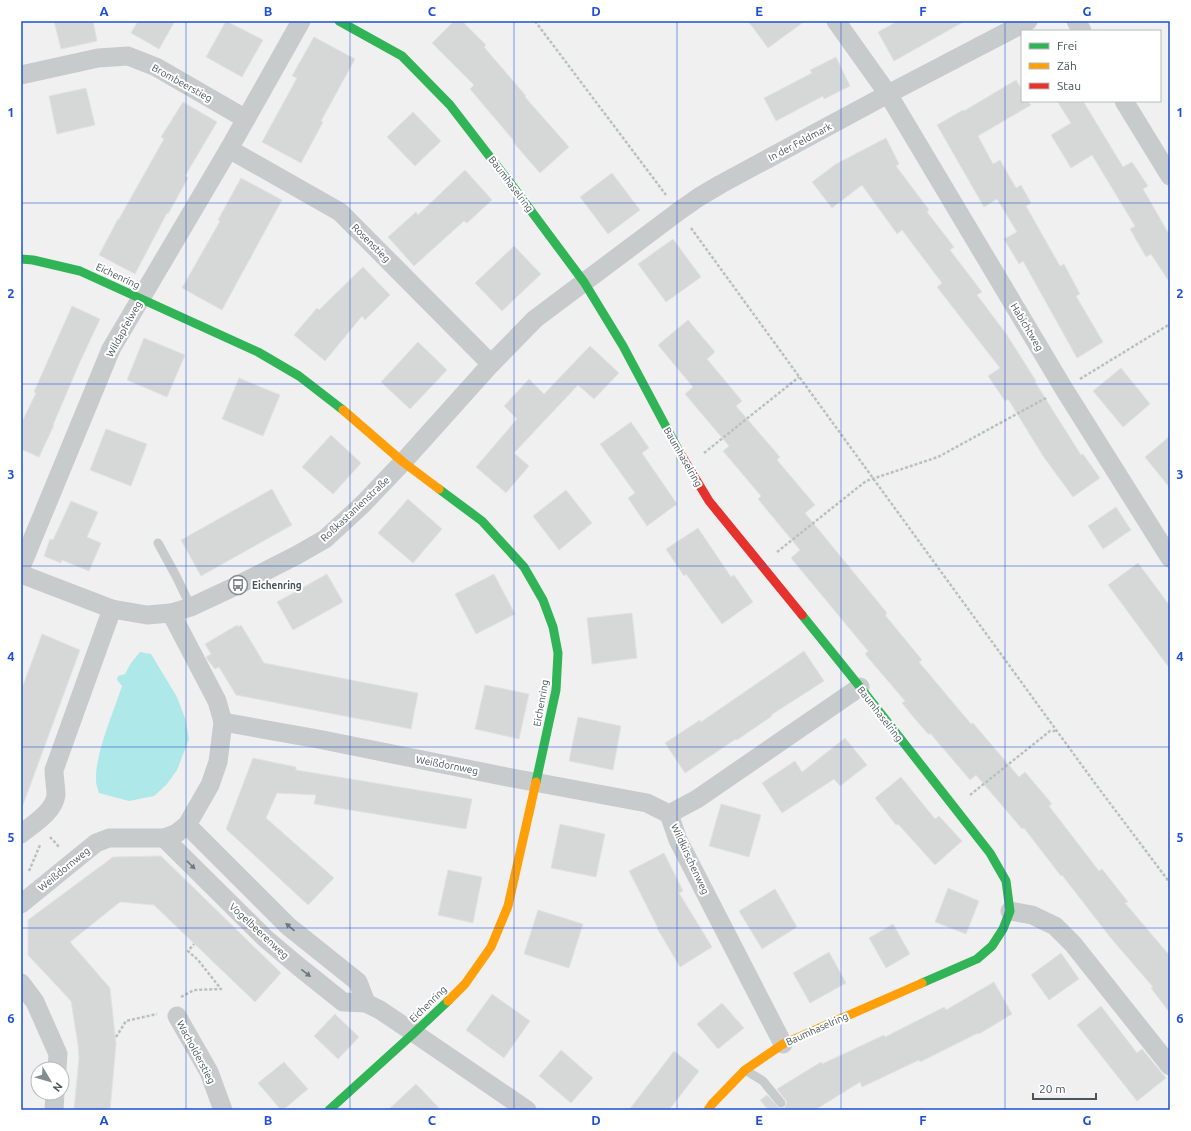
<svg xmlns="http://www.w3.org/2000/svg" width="1191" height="1131" font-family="Ubuntu,sans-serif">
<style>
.water{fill:#aee8e8}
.building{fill:#d6d8d8;stroke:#e2e2e3}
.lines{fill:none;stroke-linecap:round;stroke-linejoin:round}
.path{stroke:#b8c2bd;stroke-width:2.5;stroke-dasharray:3 2;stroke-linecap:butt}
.lane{stroke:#c8cbcc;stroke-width:9}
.street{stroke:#c8cbcc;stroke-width:19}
.fast{stroke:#30b455;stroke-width:9}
.slow{stroke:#ff9f0a;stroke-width:9}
.jam{stroke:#e5322d;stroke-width:9}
.oneway{fill:#6e797d}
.grid{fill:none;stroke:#1d4ed8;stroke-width:1;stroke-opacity:0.55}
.labels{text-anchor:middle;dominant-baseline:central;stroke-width:4;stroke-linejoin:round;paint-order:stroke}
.street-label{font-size:10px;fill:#48565b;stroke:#fff}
.poi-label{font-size:10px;font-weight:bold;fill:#48565b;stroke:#fff;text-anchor:start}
.neatline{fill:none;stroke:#1d4ed8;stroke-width:1.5}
.grid-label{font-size:13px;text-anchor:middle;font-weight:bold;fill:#1d4ed8}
</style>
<rect width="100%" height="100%" fill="#f0f0f0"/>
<!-- water -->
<path class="water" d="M140 652 151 654 177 697 185 718 189 739 177 770 167 784 154 796 129 801 99 793C98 789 96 785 96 781 95 753 113 714 122 686L117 680 118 676 125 674 131 663Z"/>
<!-- building -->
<g class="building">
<path d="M54 21H93L97 41 61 49Z"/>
<path d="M138 21H175L159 49 131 33Z"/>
<path d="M226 21 263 40 242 77 206 57Z"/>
<path d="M454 21H462L486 45 484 47 526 96 525 97 569 147 540 173 513 142 514 141 470 89 474 85 432 43Z"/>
<path d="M748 21H805L768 48Z"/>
<path d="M898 21H965L894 61 878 32Z"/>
<path d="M314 37 355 59 321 121 323 122 301 163 262 142 297 78 292 76Z"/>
<path d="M836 57 850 86 824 99 823 96 776 121 764 98 812 73 810 70Z"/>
<path d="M1016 80 1022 90V101H1028L1031 105 978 136 993 164 1000 160 1016 188 1021 185 1031 203 1026 206 1060 266 1064 264 1080 294 1076 296 1103 342 1077 358 1023 261 1019 264 1004 239 1017 232 997 199 984 207 937 125 963 110 964 111Z"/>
<path d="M86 88 95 125 57 134 49 96Z"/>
<path d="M1057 101H1083L1123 167 1132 162 1148 186 1143 189 1170 236V283L1151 254 1146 257 1130 229 1135 226 1092 155 1071 168 1051 135 1071 123Z"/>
<path d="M183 102 217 122 185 176 188 178 168 214 167 213 135 274 99 255 118 219H119L164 139 161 137Z"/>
<path d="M413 112 441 141 415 166 387 137Z"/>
<path d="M886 138 899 164 896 166 929 210 927 212 954 247 950 250 982 292 977 295 1007 335 1036 381 1035 382 1081 455 1083 454 1100 478 1073 497 1043 456 1008 399 1005 401 988 376 1000 368 937 287 942 283 902 230 897 234 862 185 832 208 812 182 836 164Z"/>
<path d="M465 170 492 200 467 223 464 221 414 266 388 237 416 212 418 215Z"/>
<path d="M612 173 640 210 608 234 580 197Z"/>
<path d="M241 178 282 200 222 310 182 288 220 221 218 220Z"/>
<path d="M673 239 701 277 666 302 638 264Z"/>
<path d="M514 246 541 274 502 311 475 283Z"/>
<path d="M363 267 390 295 365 320 362 316 325 361 294 335 317 308 319 310Z"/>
<path d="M72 306 100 319 79 364 53 425H54L39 457 21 449V424L36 393 34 392Z"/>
<path d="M688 320 715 352 707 359 742 401 736 406 780 457 777 460 815 505 805 513 887 613 885 615 922 660 919 662 971 724 973 723 1019 777 1025 772 1052 804 1049 806 1099 871 1102 869 1128 902 1125 903 1170 956V1013L1151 988 1153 987 1110 937 1062 875 1061 876 1024 828 1022 829 976 775 970 780 930 733 929 735 915 719 902 703 905 701 865 654 868 651 791 558 800 550 758 499 761 496 723 451 729 446 685 394 693 387 658 345Z"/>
<path d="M144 338 185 355 167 397 127 380Z"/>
<path d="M418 342 447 370 410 409 381 382Z"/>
<path d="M590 346 619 373 594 399 578 385 514 453 529 466 506 493 476 467 517 419 504 406 529 379 544 394Z"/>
<path d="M1121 368 1150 404 1123 427 1093 391Z"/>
<path d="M239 378 280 395 263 436 222 419Z"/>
<path d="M631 422 649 448 642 453 677 504 647 526 628 498 635 493 600 444Z"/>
<path d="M106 429 147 444 131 486 90 470Z"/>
<path d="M331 435 361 463 333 494 302 467Z"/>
<path d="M1170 436V488L1145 457Z"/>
<path d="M272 489 292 525 201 576 181 540Z"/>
<path d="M566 490 592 523 559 550 533 516Z"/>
<path d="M408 499 442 529 413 563 378 533Z"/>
<path d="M71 501 98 512 87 537 101 543 89 571 62 560 61 563 44 556 50 539 53 540Z"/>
<path d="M1116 507 1131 530 1103 549 1088 526Z"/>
<path d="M698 528 731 577 734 575 753 602 722 624 686 574 684 576 666 549Z"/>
<path d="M1138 563 1170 606V669L1108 585Z"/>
<path d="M327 574 343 602 293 630 277 602Z"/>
<path d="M494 574 515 614 476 634 455 594Z"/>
<path d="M632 613 637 658 592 664 587 618Z"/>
<path d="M237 625 238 627 241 625 264 663 418 693 411 729 236 695 219 667 215 669 207 659 206 657 211 654 205 644Z"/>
<path d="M42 634 80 650 23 805 21 804V691Z"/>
<path d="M804 651 824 681 771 715 772 716 737 740 736 739 685 773 665 743 700 720 701 722Z"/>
<path d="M485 685 529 694 519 739 475 729Z"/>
<path d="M578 717 621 726 613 770 569 761Z"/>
<path d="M845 738 867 765 840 786 834 779 782 813 762 783 795 761 802 772Z"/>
<path d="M253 758 296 767V770L472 799 466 829 314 804 316 795 277 793 266 818 334 878 308 905 226 829Z"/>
<path d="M901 777 935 819 939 816 962 841 935 865 898 824 896 825 875 798Z"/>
<path d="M721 804 761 815 749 857 709 846Z"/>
<path d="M560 824 605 834 596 877 551 868Z"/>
<path d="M664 853 683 891 679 893 712 947 680 967 657 928H658L629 871Z"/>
<path d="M161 856 281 973 255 1002 154 905 120 902 70 942 110 988 116 1044 110 1110H74L79 1058 78 1045 71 1001 28 955V920L113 857Z"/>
<path d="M448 870 482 877 473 923 438 915Z"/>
<path d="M948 888 979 901 966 934 935 922Z"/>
<path d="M775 889 797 927 762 949 739 911Z"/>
<path d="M538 910 583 924 569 968 524 954Z"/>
<path d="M893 924 910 954 886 968 869 938Z"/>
<path d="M829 952 846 983 810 1003 793 973Z"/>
<path d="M1061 953 1079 979 1049 1000 1031 975Z"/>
<path d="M994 982 1012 1014 979 1034 978 1033 920 1062 919 1060 862 1087 860 1082 815 1110H768L760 1100 767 1095 779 1108H784L786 1105 787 1102 777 1089 821 1062 822 1064 884 1035 885 1037 944 1007 946 1010Z"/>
<path d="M492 994 530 1021 504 1058 466 1030Z"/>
<path d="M722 1003 744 1028 718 1049 697 1024Z"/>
<path d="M1101 1006 1137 1053 1142 1049 1166 1078 1137 1101 1077 1025Z"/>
<path d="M335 1014 359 1037 338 1059 314 1036Z"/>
<path d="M561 1050 593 1078 571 1103 539 1076Z"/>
<path d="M674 1051 699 1071 669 1110H629Z"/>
<path d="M284 1062 308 1089 283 1110H281L258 1083Z"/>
<path d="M416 1084 441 1110H388Z"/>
</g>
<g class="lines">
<!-- path -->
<g class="path">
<path d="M535 21 666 195"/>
<path d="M691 228 1094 782 1170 883"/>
<path d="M1080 379 1170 324"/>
<path d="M704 453 799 377"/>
<path d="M777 552 866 481 938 457 1046 398"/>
<path d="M970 795 1050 731H1057"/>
<path d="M50 837 60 848"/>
<path d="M29 871 40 845"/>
<path d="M181 997 194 990 221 989 198 960 188 951 194 944"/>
<path d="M116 1037 126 1021 157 1014"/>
</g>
<!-- lane -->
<g class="lane">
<path d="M158 543 176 576 191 607"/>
<path d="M745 1070 763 1081 781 1103"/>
</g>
<!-- street -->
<g class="street">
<path d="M836 21 888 94 1064 389 1170 558"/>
<path d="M1076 21 1082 31"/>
<path d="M21 75 98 58 128 56 156 67 246 119"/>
<path d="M1124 101 1170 176"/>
<path d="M229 149 340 212 491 364"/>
<path d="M21 567 111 349 229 149 301 21"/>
<path d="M21 574 112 609 147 615 171 613 191 607 238 585 297 555 325 539 362 505 403 462 491 364 535 319 679 211 699 197 721 184 888 94 1028 21"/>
<path d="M223 722 318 739 507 777 647 803 669 814"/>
<path d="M669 814 678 840 783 1044"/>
<path d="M669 814 697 799 860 687"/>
<path d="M187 825 288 926 358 982 366 1003"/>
<path d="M21 834C33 824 54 812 56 795 56 787 54 778 54 770L112 609"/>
<path d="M164 838 266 939 298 966 343 1002 366 1003 380 1010 414 1033 527 1110"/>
<path d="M21 904 96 843 109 838H164L177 833 187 825 198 806 210 785 218 762 223 722 217 701 171 613"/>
<path d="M1010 911 1032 915 1055 926 1073 944 1170 1066"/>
<path d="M21 983 35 1002 58 1054 57 1069"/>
<path d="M177 1016 209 1072 223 1110"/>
<path d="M54 1110 55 1093"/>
</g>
<!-- fast -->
<g class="fast">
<path d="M339 21 402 56 450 105 514 188 584 282 623 346 680 453"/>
<path d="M21 259 33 260 80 271 258 352 299 376 343 410"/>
<path d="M439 489 482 521 524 567 543 600 553 627 558 653 556 690 536 782"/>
<path d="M802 615 860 687 990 853 1006 881 1010 911 1003 929 992 946 977 959 922 983"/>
<path d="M329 1110 414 1033 448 1001"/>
</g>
<!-- slow -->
<g class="slow">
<path d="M343 410 403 462 439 489"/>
<path d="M448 1001 465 984 491 947 508 906 536 782"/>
<path d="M708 1110 712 1104 745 1070 783 1044 922 983"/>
</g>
<!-- jam -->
<path class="jam" d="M680 453 709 501 802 615"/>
</g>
<!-- one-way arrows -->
<defs><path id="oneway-solid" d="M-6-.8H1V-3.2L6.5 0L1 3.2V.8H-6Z"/></defs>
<g class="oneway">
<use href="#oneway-solid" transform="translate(191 865) rotate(45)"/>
<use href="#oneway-solid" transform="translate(290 927) rotate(-139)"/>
<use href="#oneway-solid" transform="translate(306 973) rotate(38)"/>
</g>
<!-- grid -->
<path class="grid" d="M186 21V1110M350 21V1110M514 21V1110M677 21V1110M841 21V1110M1005 21V1110M21 203H1170M21 384H1170M21 566H1170M21 747H1170M21 928H1170"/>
<!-- icons -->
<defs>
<symbol id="bus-ring" viewBox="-11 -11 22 22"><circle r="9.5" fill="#fff" stroke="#838c8f" stroke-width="1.5"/><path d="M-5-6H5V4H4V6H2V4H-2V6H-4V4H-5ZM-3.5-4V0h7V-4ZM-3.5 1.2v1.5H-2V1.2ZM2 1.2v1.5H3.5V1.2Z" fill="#838c8f"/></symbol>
</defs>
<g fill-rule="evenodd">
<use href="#bus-ring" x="227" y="574" width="22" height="22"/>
</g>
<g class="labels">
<!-- street labels -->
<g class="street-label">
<text transform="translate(182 83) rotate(29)">Brombeerstieg</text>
<text transform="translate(800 142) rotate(-28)">In der Feldmark</text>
<text transform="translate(511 184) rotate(53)">Baumhaselring</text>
<text transform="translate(371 243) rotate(45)">Rosenstieg</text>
<text transform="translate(118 276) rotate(25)">Eichenring</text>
<text transform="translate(1027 327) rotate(59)">Habichtweg</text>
<text transform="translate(124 329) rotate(-61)">Wildapfelweg</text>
<text transform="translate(683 457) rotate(60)">Baumhaselring</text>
<text transform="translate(355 509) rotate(-43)">Roßkastanienstraße</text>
<text transform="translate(541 703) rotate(-80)">Eichenring</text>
<text transform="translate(880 714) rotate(52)">Baumhaselring</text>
<text transform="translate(447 765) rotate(11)">Weißdornweg</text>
<text transform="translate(690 859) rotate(65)">Wildkirschenweg</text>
<text transform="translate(64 869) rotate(-39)">Weißdornweg</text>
<text transform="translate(259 931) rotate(43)">Vogelbeerenweg</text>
<text transform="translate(428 1004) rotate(-44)">Eichenring</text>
<text transform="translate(817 1029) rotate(-24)">Baumhaselring</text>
<text transform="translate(196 1052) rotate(62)">Wacholderstieg</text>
</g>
<!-- poi labels -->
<g class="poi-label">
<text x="252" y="585">Eichenring</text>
</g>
</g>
<!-- border -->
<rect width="1191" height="1131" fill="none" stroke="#ffffff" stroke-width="44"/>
<!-- legend -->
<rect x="1021" y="30" width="140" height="72" fill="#ffffff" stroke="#b6bbbd"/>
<rect x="1029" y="43" width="20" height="6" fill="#30b455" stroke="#b6bbbd"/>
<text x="1057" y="50" font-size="12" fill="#48565b">Frei</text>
<rect x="1029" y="63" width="20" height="6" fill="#ff9f0a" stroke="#b6bbbd"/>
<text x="1057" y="70" font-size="12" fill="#48565b">Zäh</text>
<rect x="1029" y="83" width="20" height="6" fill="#e5322d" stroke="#b6bbbd"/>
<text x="1057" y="90" font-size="12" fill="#48565b">Stau</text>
<!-- north arrow -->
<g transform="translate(50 1081) rotate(128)"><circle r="19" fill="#ffffff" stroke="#b6bbbd"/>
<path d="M0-3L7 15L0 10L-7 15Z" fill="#838c8f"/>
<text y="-6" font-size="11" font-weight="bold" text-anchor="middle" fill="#48565b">N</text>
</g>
<!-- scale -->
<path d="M1033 1093v6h63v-6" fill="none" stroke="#48565b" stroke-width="2"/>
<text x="1039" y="1093" font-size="12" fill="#48565b" stroke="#ffffff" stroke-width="3" paint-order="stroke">20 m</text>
<rect x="22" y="22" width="1147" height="1087" class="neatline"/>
<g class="grid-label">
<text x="104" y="16">A</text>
<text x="268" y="16">B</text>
<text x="432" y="16">C</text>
<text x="596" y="16">D</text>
<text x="759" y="16">E</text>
<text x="923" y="16">F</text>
<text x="1087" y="16">G</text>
<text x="11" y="117">1</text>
<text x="1180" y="117">1</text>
<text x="11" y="298">2</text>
<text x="1180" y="298">2</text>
<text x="11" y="479">3</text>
<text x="1180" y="479">3</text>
<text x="11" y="661">4</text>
<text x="1180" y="661">4</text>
<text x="11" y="842">5</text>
<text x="1180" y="842">5</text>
<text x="11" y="1023">6</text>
<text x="1180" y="1023">6</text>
<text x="104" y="1125">A</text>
<text x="268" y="1125">B</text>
<text x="432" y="1125">C</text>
<text x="596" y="1125">D</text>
<text x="759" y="1125">E</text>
<text x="923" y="1125">F</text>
<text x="1087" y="1125">G</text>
</g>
</svg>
